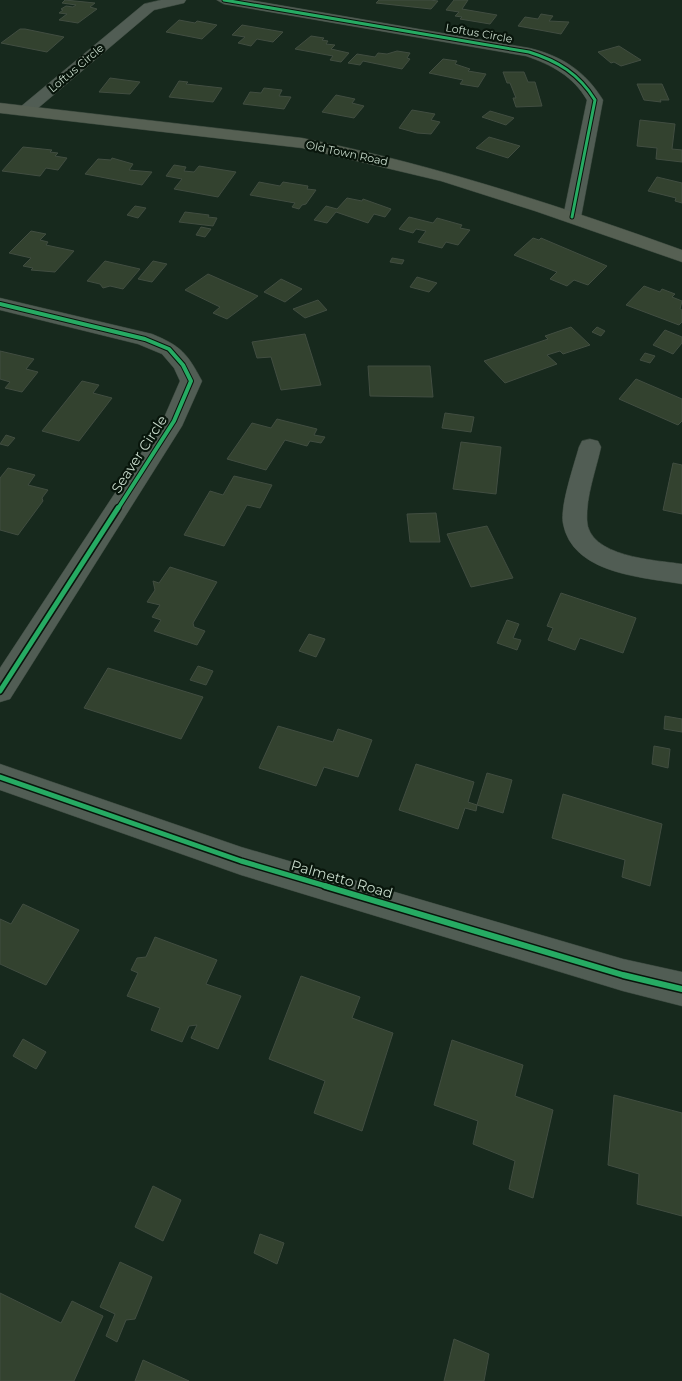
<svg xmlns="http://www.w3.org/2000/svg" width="682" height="1381" font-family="Montserrat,sans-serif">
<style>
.building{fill:#33422f;stroke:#414d41}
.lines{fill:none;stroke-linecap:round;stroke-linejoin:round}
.street-casing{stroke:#37453b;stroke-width:1}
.secondary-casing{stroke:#37453b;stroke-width:1}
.street{fill:#515d54;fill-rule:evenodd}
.secondary{fill:#566053;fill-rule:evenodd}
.cycleway-far3-casing{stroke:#08150b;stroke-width:5}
.cycleway-far2-casing{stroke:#08150b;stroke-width:6}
.cycleway-far1-casing{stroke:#08150b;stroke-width:8}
.cycleway-casing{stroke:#08150b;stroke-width:9}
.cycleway-far3{stroke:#26ab63;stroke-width:3}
.cycleway-far2{stroke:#26ab63;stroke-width:4}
.cycleway-far1{stroke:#26ab63;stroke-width:5}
.cycleway{stroke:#26ab63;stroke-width:6}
.labels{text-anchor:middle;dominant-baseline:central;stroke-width:4.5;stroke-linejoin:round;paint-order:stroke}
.far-street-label{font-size:11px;fill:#c7dacb;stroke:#08150b}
.street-label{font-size:14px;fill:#c7dacb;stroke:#08150b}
</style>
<rect width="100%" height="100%" fill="#17291d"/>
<!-- building -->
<g class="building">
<path d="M65 0 95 3 90 7 97 9 78 23 59 20 67 14 59 13 63 10 61 9 66 6 73 7 76 5 62 3Z"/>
<path d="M379 0H430L438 1 431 9 376 3Z"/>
<path d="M454 0H468L462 9 497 15 490 24 460 19 462 17 455 16 459 12 446 10Z"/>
<path d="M541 14 553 16 549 21 569 22 561 34 518 26 525 17 538 19Z"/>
<path d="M179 20 195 23 197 21 217 25 202 39 166 32Z"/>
<path d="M242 25 283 32 273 42 257 39 251 46 238 43 245 37 232 35Z"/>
<path d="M20 29H25L64 37 47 52 1 43Z"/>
<path d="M311 36 324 38 322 40 328 41 326 44 335 45 331 49 349 53 341 62 330 60 333 56 295 49Z"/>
<path d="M619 46 641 60 621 66 614 62 611 63 598 52Z"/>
<path d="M397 51 410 53 407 58 410 59 402 69 363 61 360 65 348 63 357 54 375 57 378 53 387 54Z"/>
<path d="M443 59 457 61 455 64 470 69 468 71 486 74 478 87 460 84 463 80 429 73Z"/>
<path d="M503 72H524L528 82H535L542 106 516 107 513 98H516L510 83H507Z"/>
<path d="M110 78 140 82 130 94 99 92Z"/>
<path d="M179 81 188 82 186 84 222 88 213 102 169 97Z"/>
<path d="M637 84H662L669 100H660L661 102 644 100Z"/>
<path d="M264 88 282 90 279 96 291 97 284 109 243 104 250 92 261 93Z"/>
<path d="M336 95 355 99 352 103 364 106 354 118 322 112Z"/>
<path d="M412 110 435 114 431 120 440 122 431 134 417 133 399 128Z"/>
<path d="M490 111 514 118 506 125 482 117Z"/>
<path d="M640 120 675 124 672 149 682 150V162L656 159 657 148 637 146Z"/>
<path d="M489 137 520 146 508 158 476 148Z"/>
<path d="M23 147 52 150 50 152 58 153 55 156 67 158 58 170 46 168 40 176 2 171Z"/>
<path d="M112 158 133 164 129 170 152 172 142 185 85 174 98 159 111 160Z"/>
<path d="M174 165 186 167 184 171 194 172 199 166 236 172 218 197 174 189 182 179 166 176Z"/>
<path d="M657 177 682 183V203L675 201 676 198 648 191Z"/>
<path d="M259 182 280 186 283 182 308 186 307 189 316 190 306 204 302 205 299 209 292 207 295 203 250 195Z"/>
<path d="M347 198 362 201 363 199 391 209 385 217 374 214 368 223 336 212 327 223 314 220 326 206 337 209Z"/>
<path d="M135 206 146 208 138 218 127 215Z"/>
<path d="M185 212 209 215 208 217 217 218 213 226 179 222Z"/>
<path d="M409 217 433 223 437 218 462 225 460 228 470 230 458 245 446 242 442 248 418 242 426 231 416 229 413 233 399 229Z"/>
<path d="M201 227 211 229 205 237 196 235Z"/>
<path d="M31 231 46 234 40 240 48 242 46 245 74 251 55 272 31 270 33 268 23 266 31 258 9 253Z"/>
<path d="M533 238 539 240 541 238 607 266 588 285 574 280 567 286 550 279 557 272 514 255Z"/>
<path d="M392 258 404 260 402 264 390 262Z"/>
<path d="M105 261 140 269 123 289 110 286 103 288 100 284 87 281Z"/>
<path d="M153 261 167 264 152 282 138 279Z"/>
<path d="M208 274 258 296 227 319 213 313 220 307 185 290Z"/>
<path d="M417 277 437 283 429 292 410 287Z"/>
<path d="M281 279 302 289 285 302 264 292Z"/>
<path d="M644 286 660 292 662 289 675 294 672 297 682 301 680 309 682 310V322L679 325 626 305Z"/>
<path d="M318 300 327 310 305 318 293 309Z"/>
<path d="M571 327 590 345 563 354 560 351 547 355 557 364 505 383 484 361 548 339 545 336Z"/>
<path d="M597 327 605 331 601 336 592 332Z"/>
<path d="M665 330 682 337V343L673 354 653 345Z"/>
<path d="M305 334 321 385 281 390 271 357 257 358 252 342Z"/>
<path d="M0 351 34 359 26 369 38 372 22 392 5 388 10 382 0 379Z"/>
<path d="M645 353 655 356 650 363 640 360Z"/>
<path d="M368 366H430L433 397 370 396Z"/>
<path d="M636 379 682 399V421L678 425 619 399Z"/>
<path d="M82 381 99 385 93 393 112 398 79 441 42 431Z"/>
<path d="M445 413 474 417 471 432 442 428Z"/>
<path d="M277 419 317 429 314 435 325 437 321 443 310 441 307 446 285 440 266 470 227 459 252 423 271 428Z"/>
<path d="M6 435 15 438 8 446 0 444Z"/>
<path d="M461 442 501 447 496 494 453 489Z"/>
<path d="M673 463 682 465V514L663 510Z"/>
<path d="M8 468 35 475 28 485 48 490 42 498 43 501 18 535 0 530V478Z"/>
<path d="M234 476 272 485 260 508 247 505 224 546 184 535 210 491 223 495Z"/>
<path d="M436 513 440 542H410L407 514Z"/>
<path d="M487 526 513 578 471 587 447 534Z"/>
<path d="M170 567 217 582 193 623 194 627 205 631 197 645 154 631 161 620 152 617 160 605 147 602 155 590 153 581 159 583Z"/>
<path d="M561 593 636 618 623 653 580 638 575 650 548 640 553 628 547 626Z"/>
<path d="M507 620 519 624 513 638 521 640 517 650 497 643Z"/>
<path d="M309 634 325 639 316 657 299 651Z"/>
<path d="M198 666 213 671 206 685 190 680Z"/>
<path d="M108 668 203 697 181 739 84 708Z"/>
<path d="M665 716 682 719V732L664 729Z"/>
<path d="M278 726 333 742 338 729 372 740 358 777 324 767 316 786 259 768Z"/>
<path d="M654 746 670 749 668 768 652 764Z"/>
<path d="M416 764 474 782 468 802 477 805 487 773 512 780 503 813 477 805 476 811 465 808 458 829 399 810Z"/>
<path d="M563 794 662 824 650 886 622 877 625 860 552 838Z"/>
<path d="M23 904 79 930 46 985 0 964V919L11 924Z"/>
<path d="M155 937 217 960 206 984 241 996 218 1049 191 1038 197 1025 189 1026 182 1042 151 1030 160 1008 127 996 138 973 131 970 137 958 146 957Z"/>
<path d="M301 976 360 997 352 1018 393 1033 362 1131 314 1113 325 1081 269 1059Z"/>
<path d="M23 1039 46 1052 36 1069 13 1056Z"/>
<path d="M452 1040 523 1065 515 1096 553 1110 533 1198 509 1189 515 1161 473 1144 478 1121 434 1105Z"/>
<path d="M614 1095 682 1113V1216L637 1204 639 1174 608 1165Z"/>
<path d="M153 1186 181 1200 163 1241 135 1227Z"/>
<path d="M260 1234 284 1243 277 1264 254 1253Z"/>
<path d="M120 1262 152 1277 135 1319 126 1320 117 1342 106 1336 115 1314 100 1307Z"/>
<path d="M0 1293 61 1323 72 1301 103 1316 74 1381H0Z"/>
<path d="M454 1339 489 1354 484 1381H444Z"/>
<path d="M143 1360 189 1381H135Z"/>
</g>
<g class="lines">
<defs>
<g id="street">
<path d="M161 0H186L184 3 154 10 31 114H19L17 111 19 108 144 4Z"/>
<path d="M217 0H249L529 48C562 56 585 71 603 100L581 217 578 221H566L563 217 587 100C573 76 552 65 526 56L224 4Z"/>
<path d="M0 298 152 334C181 346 187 353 202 381L182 426 10 699 0 702V668L163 420 180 381 174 368 162 354 138 344 0 310Z"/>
<path d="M590 439 598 441 601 447C596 470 586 496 587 520 588 557 655 560 682 564V584C642 577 572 574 563 523 560 506 574 465 579 447L582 441Z"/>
<path d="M0 764 241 847 623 959 682 972V1006L623 991 241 875 0 790Z"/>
</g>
<path id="secondary" d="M0 103 302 138C432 164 557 205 682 250V262L535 211 441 181 302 148 0 113Z"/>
</defs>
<!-- street casing -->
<use href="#street" class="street-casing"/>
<!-- secondary casing -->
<use href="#secondary" class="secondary-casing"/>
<!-- street -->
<use href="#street" class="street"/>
<!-- secondary -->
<use href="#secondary" class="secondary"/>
<defs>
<path id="cycleway-far3" d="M224 0 529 52C558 61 579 74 595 100L572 217"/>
<path id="cycleway-far2" d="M0 304 145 339 169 349 183 365 191 381 174 421 117 510"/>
<g id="cycleway-far1">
<path d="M0 691 118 508"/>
<path d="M0 777 241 861 329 887"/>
</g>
<path id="cycleway" d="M325 886 623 975 682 989"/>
</defs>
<!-- cycleway-far3 casing -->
<use href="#cycleway-far3" class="cycleway-far3-casing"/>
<!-- cycleway-far2 casing -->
<use href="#cycleway-far2" class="cycleway-far2-casing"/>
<!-- cycleway-far1 casing -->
<use href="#cycleway-far1" class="cycleway-far1-casing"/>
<!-- cycleway casing -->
<use href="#cycleway" class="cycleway-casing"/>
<!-- cycleway-far3 -->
<use href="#cycleway-far3" class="cycleway-far3"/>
<!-- cycleway-far2 -->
<use href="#cycleway-far2" class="cycleway-far2"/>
<!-- cycleway-far1 -->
<use href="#cycleway-far1" class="cycleway-far1"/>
<!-- cycleway -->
<use href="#cycleway" class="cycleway"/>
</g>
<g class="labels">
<!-- far-street labels -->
<g class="far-street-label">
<text transform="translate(479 33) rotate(10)">Loftus Circle</text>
<text transform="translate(76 68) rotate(-40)">Loftus Circle</text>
<text transform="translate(347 153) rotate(12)">Old Town Road</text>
</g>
<!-- street labels -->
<g class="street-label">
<text transform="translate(139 454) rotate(-57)">Seaver Circle</text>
<text transform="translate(342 879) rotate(16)">Palmetto Road</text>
</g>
</g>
</svg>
